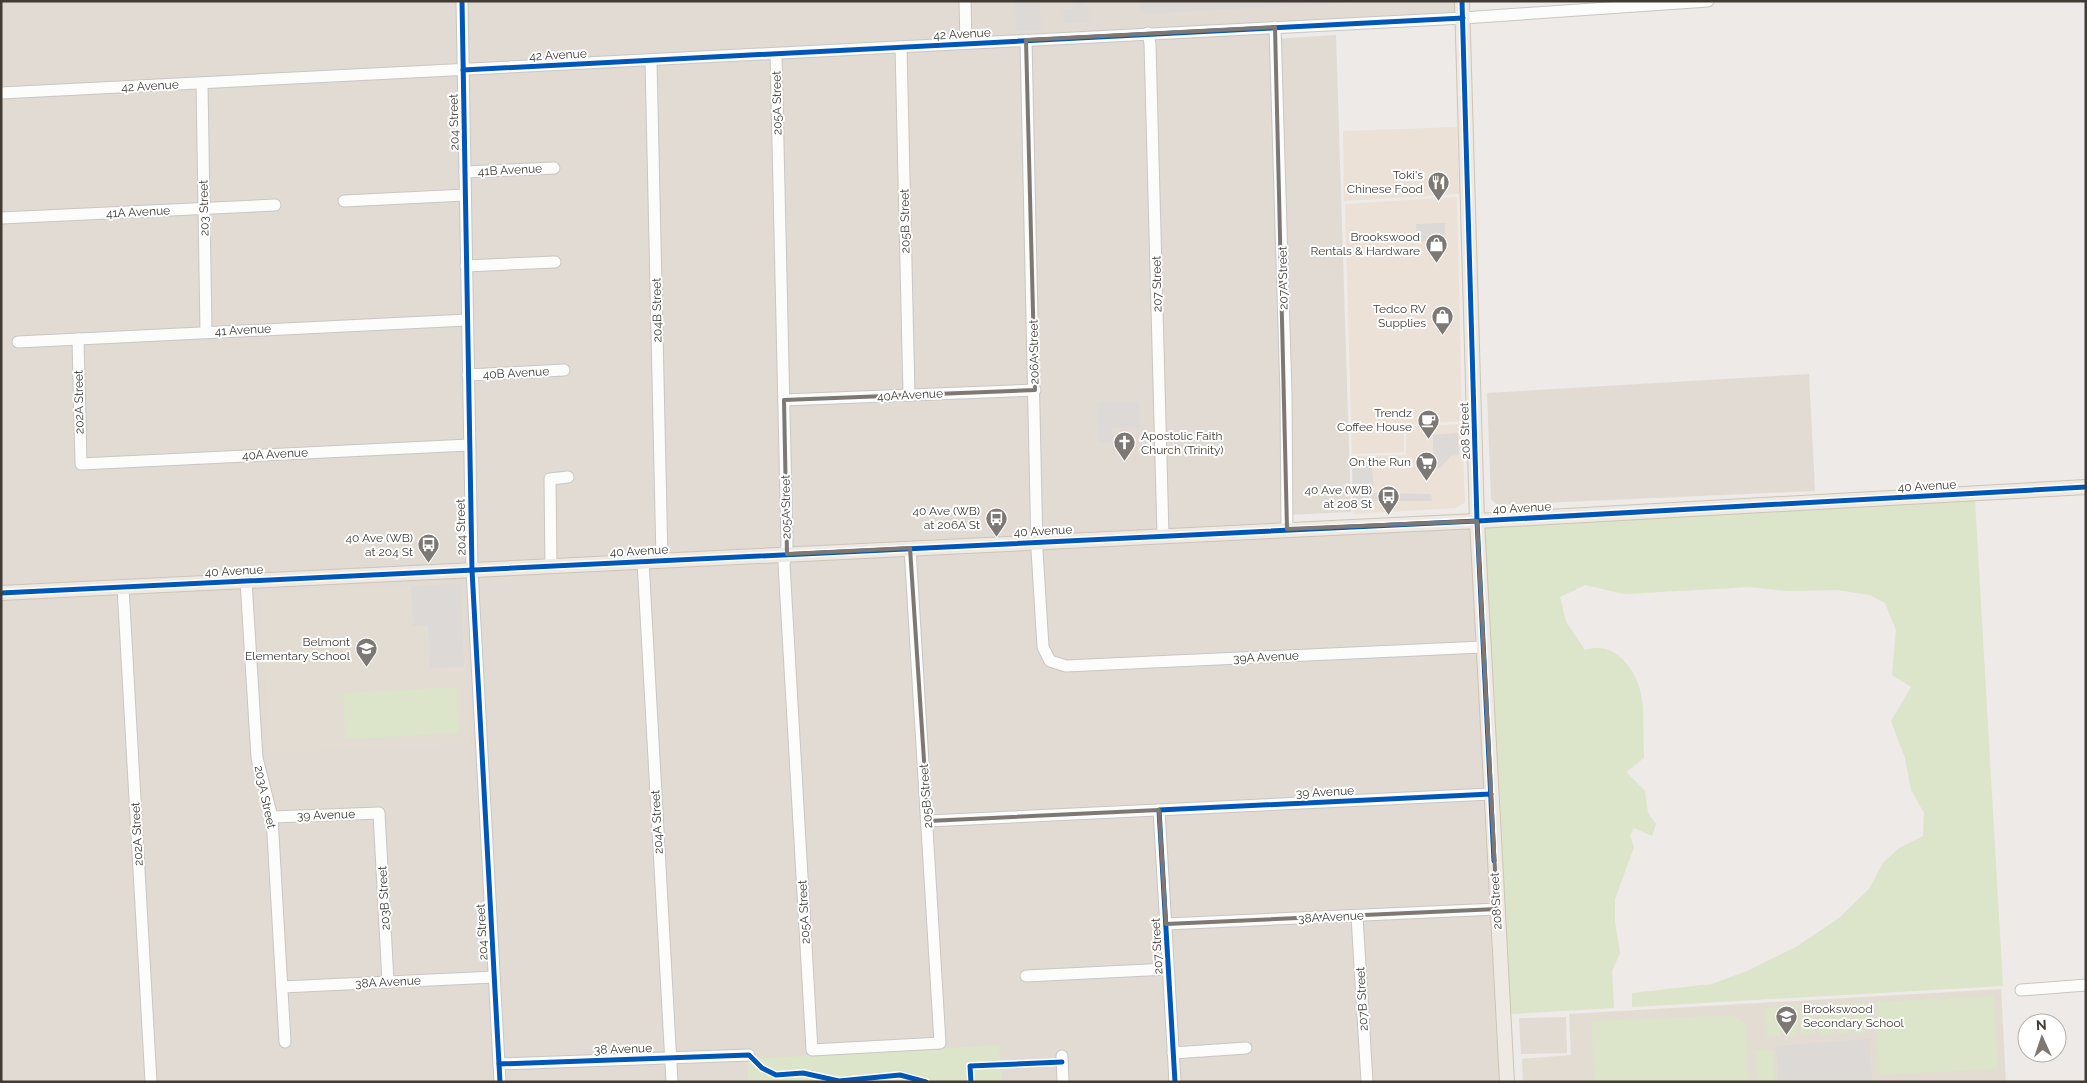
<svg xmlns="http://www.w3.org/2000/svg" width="2087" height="1083" font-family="Raleway,sans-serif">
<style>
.residential{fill:#e1dbd4}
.commercial{fill:#ece1d7}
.education{fill:#e3dcd3}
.green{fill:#dce4c9}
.parking{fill:#dcd9d7}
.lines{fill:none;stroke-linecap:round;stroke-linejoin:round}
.minor-casing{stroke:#c9c6c3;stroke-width:13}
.major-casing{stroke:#cec4b6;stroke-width:16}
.minor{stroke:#fcfcfb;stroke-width:11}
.major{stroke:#eeeae3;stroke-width:14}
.cycleway-casing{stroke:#fff;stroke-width:8}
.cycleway{stroke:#0057b8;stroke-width:5}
.marked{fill:none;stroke:#7d7873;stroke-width:4;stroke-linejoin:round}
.labels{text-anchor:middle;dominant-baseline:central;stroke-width:4;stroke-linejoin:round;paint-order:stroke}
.street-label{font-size:12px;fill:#413b34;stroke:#fff}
.poi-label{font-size:12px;fill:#413b34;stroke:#fff;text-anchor:end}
</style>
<rect width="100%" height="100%" fill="#edeae7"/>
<!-- residential -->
<g class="residential">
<path d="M1 1H1463V18L1275 28V39L1336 35 1351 512 1287 515V529L1477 521 1509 1082H1Z"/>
<path d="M1809 374 1815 491 1497 505 1491 499 1487 393Z"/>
<path d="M1566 1017 1567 1053 1521 1054 1519 1018Z"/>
</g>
<!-- commercial -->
<g class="commercial">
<path d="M1457 127 1459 194 1344 201 1343 131Z"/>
<path d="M1457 197 1462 421 1404 425V452L1352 454 1345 204Z"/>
<path d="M1462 424 1465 502 1456 508 1353 514 1352 456 1406 455V427Z"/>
</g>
<!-- education -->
<g class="education">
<path d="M463 584 470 744 269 753 261 593Z"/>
<path d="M2001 989 2006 1082H1523L1522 1059 1571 1055 1569 1014Z"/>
</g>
<!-- green -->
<g class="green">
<path d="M1975 500 2003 986 1632 1007V993L1712 984 1747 971 1796 947 1839 918 1869 889 1883 863 1899 848 1923 836 1924 813 1911 790 1905 758 1891 721 1911 687 1892 675 1896 630 1885 603 1870 595 1837 590 1788 591 1750 587 1624 594 1585 585 1560 597 1566 622 1585 650C1600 646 1610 648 1621 658 1650 684 1642 724 1644 758L1626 772 1645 791 1648 813 1656 824 1652 836 1634 828 1630 835 1634 847 1615 899V922L1620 953 1612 971 1614 1008 1511 1014 1482 525Z"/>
<path d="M457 687 459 733 345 739 343 693Z"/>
<path d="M1994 996 1998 1069 1879 1075 1876 1002Z"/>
<path d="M1866 1002 1868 1032 1854 1033 1852 1003Z"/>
<path d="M1849 1003 1851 1033H1837L1835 1004Z"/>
<path d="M1813 1004 1815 1034 1801 1035 1799 1005Z"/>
<path d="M1797 1005 1798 1035H1784L1783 1006Z"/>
<path d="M1818 1005H1832L1834 1034 1820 1035Z"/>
<path d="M1779 1007 1781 1036 1767 1037 1765 1008Z"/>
<path d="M1734 1015 1746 1023 1749 1082H1594L1591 1021Z"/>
<path d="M999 1045 1002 1082H748L747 1059Z"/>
<path d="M1773 1049 1775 1082H1757L1755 1050Z"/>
</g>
<!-- parking -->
<g class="parking">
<path d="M1040 1 1041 30 1016 31 1015 2Z"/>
<path d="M1140 1H1378L1141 14Z"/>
<path d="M1084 3V6H1088L1089 22 1064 23 1063 10 1073 9V4Z"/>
<path d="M1445 223V241L1417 242 1416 224Z"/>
<path d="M1139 402 1140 427 1112 428V443H1098L1097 403Z"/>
<path d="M1458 433 1459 455 1451 456 1440 468H1433V435Z"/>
<path d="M1401 457V461L1378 462 1372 467 1374 493 1431 494 1432 501H1359V509H1353L1352 458Z"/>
<path d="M461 584 464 667 430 668 428 626H413L411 586Z"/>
<path d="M1869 1039 1872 1075 1871 1082H1778L1776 1046Z"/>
</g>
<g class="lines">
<defs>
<g id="minor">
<path d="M462 1 472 570 500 1082"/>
<path d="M965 1 966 43"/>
<path d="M1275 27 1286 394 1287 529"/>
<path d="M1148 33 1150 44 1163 535"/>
<path d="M1026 40 1037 550 1043 647 1050 661 1066 666 1482 647"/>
<path d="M901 47 909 395"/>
<path d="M776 54 787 545 784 564 812 1050 940 1043 910 548"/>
<path d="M651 60 662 560"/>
<path d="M202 83 206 332"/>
<path d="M1 93 1463 18 1708 1"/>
<path d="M465 172 554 168"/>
<path d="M344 201 465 195"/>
<path d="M1 218 275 205"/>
<path d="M466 266 555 262"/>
<path d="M78 339 81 464 469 445"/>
<path d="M18 342 467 320"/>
<path d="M468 375 564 370"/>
<path d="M784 400 1035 390"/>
<path d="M643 561 672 1082"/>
<path d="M551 566 550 479 568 477"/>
<path d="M246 581 257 758 272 817 285 1042"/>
<path d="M123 587 151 1082"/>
<path d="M1159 810 1175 1082"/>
<path d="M272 817 379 813 388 982"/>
<path d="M928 821 1491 794"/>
<path d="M1357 916 1367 1082"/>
<path d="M1166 924 1497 909"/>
<path d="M1026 976 1168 969"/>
<path d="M282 987 494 977"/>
<path d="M2021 990 2086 985"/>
<path d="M1173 1053 1246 1048"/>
<path d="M1062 1056 1063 1082"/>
<path d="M499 1064 749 1055"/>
</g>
<g id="major">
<path d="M1462 1 1477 521 1507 1082"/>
<path d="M1 593 1477 521 2086 487"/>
</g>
</defs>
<!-- minor casing -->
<use href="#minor" class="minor-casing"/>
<!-- major casing -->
<use href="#major" class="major-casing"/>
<!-- minor -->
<use href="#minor" class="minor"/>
<!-- major -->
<use href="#major" class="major"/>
<defs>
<g id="cycleway">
<path d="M462 1 472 570 500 1082"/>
<path d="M1462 1 1477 521 1494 861"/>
<path d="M463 70 1463 18"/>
<path d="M1 593 1477 521 2086 487"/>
<path d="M499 1064 749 1055 762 1068 776 1075 803 1073 839 1081 900 1075 926 1082"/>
<path d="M971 1082 970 1066 1062 1062"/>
<path d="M1175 1082 1159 810 1491 794"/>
</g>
</defs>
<!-- cycleway casing -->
<use href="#cycleway" class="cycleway-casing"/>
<!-- cycleway -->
<use href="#cycleway" class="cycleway"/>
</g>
<!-- marked area -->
<path class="marked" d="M1275 27 1287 529 1477 521 1497 909 1166 924 1159 810 928 821 910 548 787 554 784 400 1035 390 1026 40Z"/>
<!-- icons -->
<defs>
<symbol id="restaurant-pin" viewBox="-11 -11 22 30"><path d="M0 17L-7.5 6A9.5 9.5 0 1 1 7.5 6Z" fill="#7d7873" stroke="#fff"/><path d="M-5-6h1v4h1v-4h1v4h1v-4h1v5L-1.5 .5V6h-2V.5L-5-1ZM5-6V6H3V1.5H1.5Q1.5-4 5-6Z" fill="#fff"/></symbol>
<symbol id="shop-pin" viewBox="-11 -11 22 30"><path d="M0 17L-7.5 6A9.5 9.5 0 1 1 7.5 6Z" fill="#7d7873" stroke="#fff"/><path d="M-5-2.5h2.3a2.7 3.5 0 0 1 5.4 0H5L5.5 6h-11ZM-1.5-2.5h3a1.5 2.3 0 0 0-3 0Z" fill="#fff"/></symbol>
<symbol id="cafe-pin" viewBox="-11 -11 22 30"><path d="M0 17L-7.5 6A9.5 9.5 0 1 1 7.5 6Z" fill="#7d7873" stroke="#fff"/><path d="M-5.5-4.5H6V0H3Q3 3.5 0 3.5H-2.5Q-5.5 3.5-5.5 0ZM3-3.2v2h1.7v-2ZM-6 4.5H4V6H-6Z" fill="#fff"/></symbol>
<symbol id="church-pin" viewBox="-11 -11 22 30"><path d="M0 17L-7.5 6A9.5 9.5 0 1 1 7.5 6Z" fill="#7d7873" stroke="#fff"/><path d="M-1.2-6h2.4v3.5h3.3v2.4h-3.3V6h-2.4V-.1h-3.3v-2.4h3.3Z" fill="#fff"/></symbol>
<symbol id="supermarket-pin" viewBox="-11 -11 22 30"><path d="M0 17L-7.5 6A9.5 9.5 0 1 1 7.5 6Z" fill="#7d7873" stroke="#fff"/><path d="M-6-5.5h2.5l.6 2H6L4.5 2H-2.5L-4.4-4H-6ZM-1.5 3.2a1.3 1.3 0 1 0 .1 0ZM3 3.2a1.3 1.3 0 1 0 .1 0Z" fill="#fff"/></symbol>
<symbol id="bus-pin" viewBox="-11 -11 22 30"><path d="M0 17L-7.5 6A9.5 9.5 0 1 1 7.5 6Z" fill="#7d7873" stroke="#fff"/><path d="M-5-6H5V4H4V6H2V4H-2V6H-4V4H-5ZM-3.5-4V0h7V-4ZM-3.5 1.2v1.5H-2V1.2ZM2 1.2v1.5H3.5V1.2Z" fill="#fff"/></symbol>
<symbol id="school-pin" viewBox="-11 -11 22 30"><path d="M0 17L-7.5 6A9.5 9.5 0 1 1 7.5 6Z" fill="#7d7873" stroke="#fff"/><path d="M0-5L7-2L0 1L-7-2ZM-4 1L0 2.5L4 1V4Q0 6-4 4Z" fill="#fff"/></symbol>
</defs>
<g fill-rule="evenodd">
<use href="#restaurant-pin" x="1426" y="170" width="25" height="34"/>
<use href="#shop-pin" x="1424" y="232" width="25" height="34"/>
<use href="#shop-pin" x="1430" y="304" width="25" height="34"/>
<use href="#cafe-pin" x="1416" y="408" width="25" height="34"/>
<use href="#church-pin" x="1112" y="430" width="25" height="34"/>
<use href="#supermarket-pin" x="1414" y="450" width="25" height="34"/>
<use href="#bus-pin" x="1376" y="484" width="25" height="34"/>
<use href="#bus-pin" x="984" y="506" width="25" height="34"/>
<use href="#bus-pin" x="416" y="532" width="25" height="34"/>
<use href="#school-pin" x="354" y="636" width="25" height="34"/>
<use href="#school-pin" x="1774" y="1004" width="25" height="34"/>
</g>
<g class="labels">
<!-- street labels -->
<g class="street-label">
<text transform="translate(962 34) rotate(-3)">42 Avenue</text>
<text transform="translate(558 55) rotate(-3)">42 Avenue</text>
<text transform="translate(150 86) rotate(-3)">42 Avenue</text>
<text transform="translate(777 103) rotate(-91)">205A Street</text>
<text transform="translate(454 122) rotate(-91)">204 Street</text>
<text transform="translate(510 170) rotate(-3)">41B Avenue</text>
<text transform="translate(204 208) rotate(-91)">203 Street</text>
<text transform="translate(138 212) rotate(-3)">41A Avenue</text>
<text transform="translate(905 221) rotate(-91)">205B Street</text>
<text transform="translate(1283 278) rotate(-91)">207A Street</text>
<text transform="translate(1157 284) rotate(-91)">207 Street</text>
<text transform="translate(657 310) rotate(-91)">204B Street</text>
<text transform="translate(243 330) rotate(-3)">41 Avenue</text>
<text transform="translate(1034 352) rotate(-91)">206A Street</text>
<text transform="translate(516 373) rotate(-3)">40B Avenue</text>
<text transform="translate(910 395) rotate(-3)">40A Avenue</text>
<text transform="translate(79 402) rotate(-91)">202A Street</text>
<text transform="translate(1465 431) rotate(-92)">208 Street</text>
<text transform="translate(275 454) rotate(-3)">40A Avenue</text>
<text transform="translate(1927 486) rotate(-3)">40 Avenue</text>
<text transform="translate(786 507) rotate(-91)">205A Street</text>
<text transform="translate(1522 508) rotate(-3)">40 Avenue</text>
<text transform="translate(461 527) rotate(-91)">204 Street</text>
<text transform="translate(1043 531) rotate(-3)">40 Avenue</text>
<text transform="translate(639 551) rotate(-3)">40 Avenue</text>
<text transform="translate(234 571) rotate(-3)">40 Avenue</text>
<text transform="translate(1266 657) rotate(-3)">39A Avenue</text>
<text transform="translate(1325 792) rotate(-3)">39 Avenue</text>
<text transform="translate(926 796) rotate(-94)">205B Street</text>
<text transform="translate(265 797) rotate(78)">203A Street</text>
<text transform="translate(326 815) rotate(-2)">39 Avenue</text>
<text transform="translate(657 822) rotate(-93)">204A Street</text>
<text transform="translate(137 834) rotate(-93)">202A Street</text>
<text transform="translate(384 898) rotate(-93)">203B Street</text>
<text transform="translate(1496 901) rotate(-93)">208 Street</text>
<text transform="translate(804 912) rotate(-93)">205A Street</text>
<text transform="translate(1331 917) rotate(-3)">38A Avenue</text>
<text transform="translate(482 932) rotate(-93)">204 Street</text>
<text transform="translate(1157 946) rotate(-93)">207 Street</text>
<text transform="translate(388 982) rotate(-3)">38A Avenue</text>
<text transform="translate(1362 999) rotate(-93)">207B Street</text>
<text transform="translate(623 1049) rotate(-2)">38 Avenue</text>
</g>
<!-- poi labels -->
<g class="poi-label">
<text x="1423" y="175">Toki's<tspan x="1423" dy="14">Chinese Food</tspan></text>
<text x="1420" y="237">Brookswood<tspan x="1420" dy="14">Rentals &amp; Hardware</tspan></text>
<text x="1426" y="309">Tedco RV<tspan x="1426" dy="14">Supplies</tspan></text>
<text x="1412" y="413">Trendz<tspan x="1412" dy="14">Coffee House</tspan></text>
<text x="1141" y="436" text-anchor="start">Apostolic Faith<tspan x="1141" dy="14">Church (Trinity)</tspan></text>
<text x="1411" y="462">On the Run</text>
<text x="1372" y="490">40 Ave (WB)<tspan x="1372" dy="14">at 208 St</tspan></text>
<text x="980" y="511">40 Ave (WB)<tspan x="980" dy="14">at 206A St</tspan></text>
<text x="413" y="538">40 Ave (WB)<tspan x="413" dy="14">at 204 St</tspan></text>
<text x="350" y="642">Belmont<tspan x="350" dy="14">Elementary School</tspan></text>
<text x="1803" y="1009" text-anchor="start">Brookswood<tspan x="1803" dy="14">Secondary School</tspan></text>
</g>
</g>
<!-- border -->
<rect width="2087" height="1083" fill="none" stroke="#413b34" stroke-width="5"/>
<!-- north arrow -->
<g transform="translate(2042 1038) rotate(357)"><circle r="24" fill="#ffffff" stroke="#b3b1ae"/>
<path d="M0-4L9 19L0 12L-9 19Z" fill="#7d7873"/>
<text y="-8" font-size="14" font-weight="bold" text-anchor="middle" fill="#413b34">N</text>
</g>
</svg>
